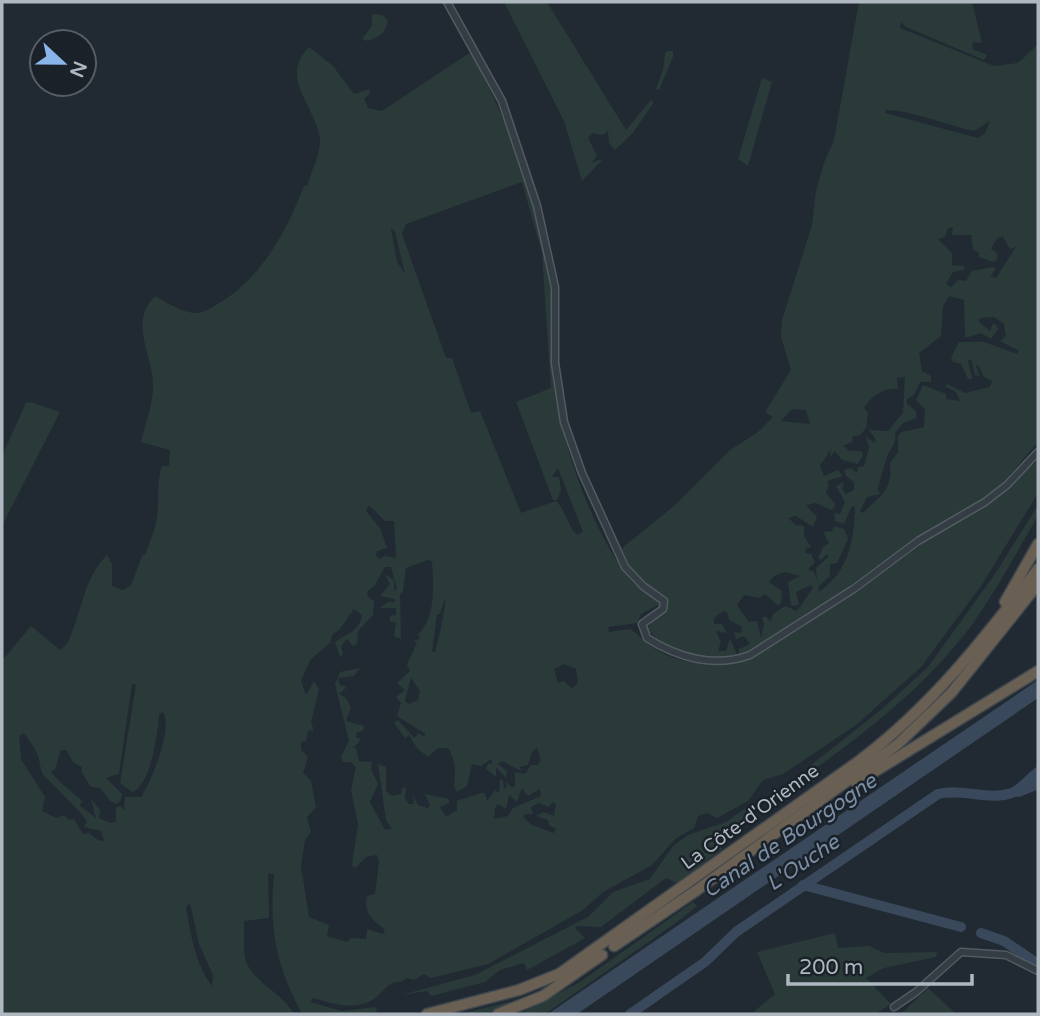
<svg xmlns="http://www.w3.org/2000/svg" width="1040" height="1016" font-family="'Varela Round',sans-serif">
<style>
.green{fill:#293a39;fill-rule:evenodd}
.water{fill:#39495b}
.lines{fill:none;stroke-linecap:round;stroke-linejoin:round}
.river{stroke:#39495b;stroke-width:10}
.minor-casing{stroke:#525a62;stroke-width:9}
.motorway-casing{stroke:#3f474e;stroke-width:13}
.minor{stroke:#343c44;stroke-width:6}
.motorway{stroke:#695f52;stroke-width:10}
.labels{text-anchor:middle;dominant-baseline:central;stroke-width:5;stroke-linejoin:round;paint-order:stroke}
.street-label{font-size:19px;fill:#afb7c1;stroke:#1a2128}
.water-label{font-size:21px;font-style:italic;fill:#7a8fa6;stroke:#1a2128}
</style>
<rect width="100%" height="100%" fill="#212a33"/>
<!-- green -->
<g class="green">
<path d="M504 2H547L626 130 651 100 654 102 632 134 615 150 609 143 608 131 603 135 592 133 588 138 597 156 591 163 603 159 582 181 564 121Z"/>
<path d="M859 2H972L982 43 973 42 972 49 987 55 984 60 906 27 901 22 900 28 994 66 1018 63 1038 44V442L1003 483 980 502 915 538 828 602 749 653 739 654V649L750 644 744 636 736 639 734 632 741 633 742 627 729 620 727 612 723 611 714 618V624H722L727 633 716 631 721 642 718 651H726L730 639 737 655C707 663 667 652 647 629L652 620 668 607V598C650 585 625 572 622 548L674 506 730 450 758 432 773 417 765 412 791 370 781 337 782 320 812 225 816 191 824 163 834 140ZM886 110C916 111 945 125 974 131L990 121 985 133 978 138 885 113ZM953 227 952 235H971L973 249 979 253V257L993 262 997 260V253L991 249 997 238 1003 237 1010 249 1016 247 996 278 990 276 996 269 993 267 972 271 966 281 958 280 951 287 946 284 953 272 964 270 965 266 952 265V253L938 239 945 237 948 228ZM949 296 964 300 965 338 981 333 991 339 998 329 996 325 993 323 990 331 979 322 980 318 994 317 1004 324 1006 336 1000 341 1018 350V354L984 342H959L951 358 953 362 961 364 968 379H972L968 361 971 359 975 375 980 376 976 366 978 365 984 377 992 381 990 387 965 393 947 384 945 386 956 392 960 401 946 399V394L923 385 916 400 925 409 924 427 901 432 898 436V452L890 463C893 492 879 496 863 513L860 511 867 497 880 494 878 489C880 479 883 470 886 460 889 449 897 445 895 433L903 423 916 418V411L907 404V399L914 395 920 382H931V376L922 371 919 353 941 336 943 306ZM905 377 903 413 888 431 869 430 876 440 874 443 866 436 869 448 864 466 858 467 857 473 851 468 844 470 846 476 854 482V490L846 494 842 489 844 482 836 486 845 502 840 514 834 513 835 521 844 524 852 506 855 507C854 542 848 572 819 592L818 587 830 576V564L837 563 848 539 844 529 834 526 832 531 823 532 829 543 823 547 818 558 821 560 827 554 829 556 816 568 817 580 814 572 808 569 815 562 811 554 805 553 806 548 811 547 804 536V526L796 525 788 518 796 516 813 527 817 517 806 505 816 503 831 510 834 508 835 504 826 493 829 485 827 481 843 476 838 470 824 476 820 466 831 449 830 457 835 451 842 460 858 464 863 455 861 451H850L843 446 852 442 853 436 860 435 866 428 868 413 864 408C871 396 884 387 898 389L897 378ZM792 409 806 410 810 424 781 421ZM785 572 800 576 788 582 791 606 799 605 796 592 811 585 813 588 797 611 785 606 773 614 770 622 767 617H762L764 625 761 638 757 621 749 622 737 605 744 595 759 598 765 594 777 605 781 603 782 591 769 582 774 576Z"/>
<path d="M372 14 382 15 388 20C386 33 379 37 368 41L362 39 372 26Z"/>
<path d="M309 47 333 66 354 94 370 89 369 95 364 98 368 108 382 111 471 52C506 118 534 188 548 262 554 293 549 326 551 358 557 429 585 519 628 577 636 589 652 593 660 604L641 614 637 623 608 627 609 632 630 629C638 634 644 642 652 647 682 667 720 667 754 657L858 591 933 536 992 501 1038 460V493L983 583 921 667 856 725 783 774 763 780 748 801 717 818 707 813 698 816 694 828 675 839 652 865 603 892 583 910 488 964 431 978 424 974 414 980 407 978C401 983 398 981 391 984 385 987 380 995 374 999 356 1011 333 1004 313 998L310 1002 342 1011 376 1007 377 1011 374 1014H302C276 964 269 931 274 874L268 873 269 918 244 921C245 932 242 958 248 966 260 986 282 993 294 1014H2V661L31 626 60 650 67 644C82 614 82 580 107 555L112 564V586L123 590 131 585 143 554 145 555C149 543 156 529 157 516 160 500 156 482 162 466H169L170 450 141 442C145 425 152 407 153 389 155 357 127 324 155 296 168 303 180 312 195 313 204 314 212 307 219 303 261 279 287 230 304 186H307C311 172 321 153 320 139 316 106 278 78 309 47ZM522 182 542 253 551 388 516 402 553 500H557L561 490 559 477H552L558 468 583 532 577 535C568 527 565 509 556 501L521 513 480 411 471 413 452 358H446L402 234 406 224ZM391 228 395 232 405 274 397 262ZM369 505 385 521H394L396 558 384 556 380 559 376 556 377 551 387 548 380 528 366 511ZM428 560 432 561C433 583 437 617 418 634L420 638 414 641 417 642 407 665 410 671 397 683 405 690 396 697 401 703 397 716 426 734 423 737 419 733 414 738 398 720 394 723 405 738 409 735 417 748 428 757 438 748H448C456 761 456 772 454 787L457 792 467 786 472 764 481 766 491 759 492 763 488 764 486 769 496 777V767L506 778 507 771 498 764 502 761 521 771 520 767 528 765 532 752 537 748 541 760 538 765H531L525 774 515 772V787H511L506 781 507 787 504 788 503 780 500 779 499 793 495 790 487 801 485 793H481L457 801V810L446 817 440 807 449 803V799L425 794 430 805 428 808 418 805 413 795 414 804H409L405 799 406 787 402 788 401 794 392 796 386 791V767L378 764 386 820 392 829 385 830 370 802 378 784 371 769 372 762 359 761 356 748H352L359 743 360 738H356L357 732 363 731 364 726 346 721 351 707 346 698 339 694 347 687 340 685 338 678 354 676 360 668 340 672 335 684 349 741 341 757 343 762H351L356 767 351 790 358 824 352 865 355 868 366 857 377 855 379 862 375 894 367 896C363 913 373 920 385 930L383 934 367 929 366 939 351 938 347 942 327 936 329 925 309 917 301 866 305 840 311 832 307 817 316 807 311 781 303 773 308 757 301 750V742L306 741 308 730 314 731 311 722 319 690 314 681 306 695 301 681 310 660 330 643 332 635 340 629 354 609 362 615C360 630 347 634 335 642L340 657 343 654 341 646 347 639 353 646 357 644 358 631 373 615 374 601 367 596 368 591 375 585 385 567H391L397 589 394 591V580L385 574 390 584 380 596 395 599V602H388L380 608H396V615L390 616V621L396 623 394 636 401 639 400 594 403 592 406 568ZM445 598C447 601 438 644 435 652H432L437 614H440ZM564 664 576 669 578 682 572 689 564 681 558 683 554 669ZM411 678 420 691 418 700 409 704 405 701ZM132 684 136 685 120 783 132 792C151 786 158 732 159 714L163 712C173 729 152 780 141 797H125L124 810 120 806 116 808V822L111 823 99 818 100 810 91 799 96 818 80 806 82 801C72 791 58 782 51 772L55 769 61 750H66L73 762 82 767V773L91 787 100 788 110 801 117 804 121 800 122 794 106 778 119 774ZM24 733C26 735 38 753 38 756 41 763 39 770 45 777 53 785 85 815 87 822L84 827 101 831 104 841 98 840 89 833 83 834 74 819 69 820 64 815 56 818 42 811 45 797 21 759 19 736ZM522 788 528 796 540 789 541 796 513 808 508 816 494 819 495 808 498 804 506 809 509 795 517 802ZM553 802 556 804 554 816 544 812 536 816 548 820 549 825 556 829 554 833 532 825 523 817 525 814H533L531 807 539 803 549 807ZM190 903 199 944 213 975 212 986C195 963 191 936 186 907Z"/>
<path d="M668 51H673V57L659 90 656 89 663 70 665 53Z"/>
<path d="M762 78 772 82 748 166 738 159Z"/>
<path d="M31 402 60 412 2 526V456L26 403Z"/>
<path d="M1038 505V516C1016 553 996 591 971 626 929 682 870 730 813 770L806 769 882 709 928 667 995 574Z"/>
<path d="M750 805 754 813 719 839 722 849 677 883 666 878 601 927 577 926 575 928 585 938 527 970 524 963 500 970 485 982 431 996 427 991 401 995 475 975 588 917 613 892 650 879 673 846 688 835 726 822Z"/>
<path d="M693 902 697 906 677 922 545 1014H519L580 982Z"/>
<path d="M835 933 838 948 869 946 884 953 937 952 936 957 884 968 866 978 891 1004 875 1014H751L775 994 757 952Z"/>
<path d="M928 988 956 1014H901Z"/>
<path d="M509 1002 511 1006 491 1014H460Z"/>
</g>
<!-- water -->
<path class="water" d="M1038 680V698L577 1014H548Z"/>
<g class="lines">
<!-- river -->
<g class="river">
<path d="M1018 792 1038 784"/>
<path d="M803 885 961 927"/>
<path d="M981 933 1004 941 1038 964"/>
<path d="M630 1014 705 962 736 932 938 794C963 788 989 801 1012 793 1020 790 1030 778 1038 772"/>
</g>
<defs>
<g id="minor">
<path d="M447 2 502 101 537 206 555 287V363L564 422 582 473 625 567 643 586 664 601 663 609 642 624 647 638C678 658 715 668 750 655L855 588 918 541 985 502 1007 485 1038 452"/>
<path d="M894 1007 916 992 961 952 1006 955 1038 971"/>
</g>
<g id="motorway">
<path d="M1005 602 1038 544"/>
<path d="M856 783 1038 671"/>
<path d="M614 946 697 890 898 744 952 692 1038 584"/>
<path d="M427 1014 519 990 559 974 859 761C931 707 983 640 1038 569"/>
<path d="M498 1014 543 996 602 955"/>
</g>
</defs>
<!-- minor casing -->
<use href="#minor" class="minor-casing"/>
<!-- motorway casing -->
<use href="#motorway" class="motorway-casing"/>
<!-- minor -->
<use href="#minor" class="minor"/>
<!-- motorway -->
<use href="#motorway" class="motorway"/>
</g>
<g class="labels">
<!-- street labels -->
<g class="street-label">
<text transform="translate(750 817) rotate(-36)">La Côte-d'Orienne</text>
</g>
<!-- water labels -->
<g class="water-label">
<text transform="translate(790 836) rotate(-34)">Canal de Bourgogne</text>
<text transform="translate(803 863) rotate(-34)">L'Ouche</text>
</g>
</g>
<!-- border -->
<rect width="1040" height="1016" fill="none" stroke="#afb7c1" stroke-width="7"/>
<!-- north arrow -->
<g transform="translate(63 63) rotate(112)"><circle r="33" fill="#1a2128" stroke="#565d65" stroke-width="2"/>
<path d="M0-5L12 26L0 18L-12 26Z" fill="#8ab5ea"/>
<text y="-10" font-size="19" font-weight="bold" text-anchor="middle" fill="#afb7c1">N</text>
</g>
<!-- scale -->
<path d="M788 974v10h184v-10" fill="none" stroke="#afb7c1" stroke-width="3.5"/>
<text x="799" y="974" font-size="21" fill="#afb7c1" stroke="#1a2128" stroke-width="5" paint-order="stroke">200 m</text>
</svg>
